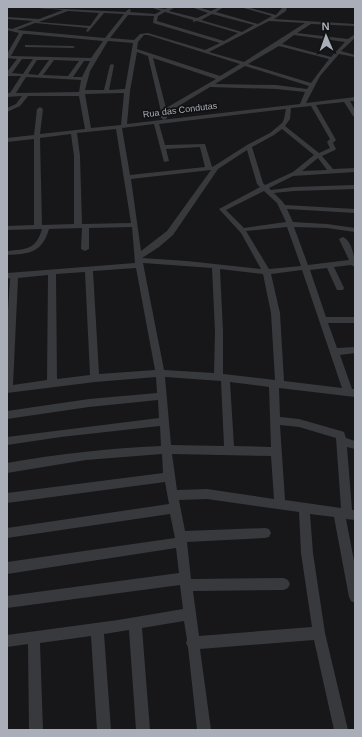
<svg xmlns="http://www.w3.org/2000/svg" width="362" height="737" font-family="Arial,sans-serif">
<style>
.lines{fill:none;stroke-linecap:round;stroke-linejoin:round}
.minor{fill:#38393d;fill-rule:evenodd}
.labels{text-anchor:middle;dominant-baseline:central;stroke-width:3.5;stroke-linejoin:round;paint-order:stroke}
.far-street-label{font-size:9px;fill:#aaaeb8;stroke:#121214}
</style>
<rect width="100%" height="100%" fill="#171719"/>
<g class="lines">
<!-- minor -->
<g class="minor">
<path d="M26 7 125 12 129 9 131 10 130 12 155 14 161 11 150 7 165 9 170 7H175L169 11 197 18 208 13 191 7H198L211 11 219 7H224L216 12 258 24 272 16 240 7H247L276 15 283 7H287L286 11 274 19 355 24V26L311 24 297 33 348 39 355 34V38L341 51 355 55V57L339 54 320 76 306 103 355 97V101H350L355 110V117L353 116 344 102 316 105 336 140 333 143 336 149 335 150 322 156 333 169 355 168V172L293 176 269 188 271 190 294 187 355 185V189L294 191 274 193 282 201 285 205 355 209V213L287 209 293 222 327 224 355 228V232L327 228 294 227 308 265 349 260 339 239 343 237C352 241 355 258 355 267L351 265 334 267 344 288 343 290H337L327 268 310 270 326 317H355V323H328L337 348 355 347V353L340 355 352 389H355V397L279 388 280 417 299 419 341 431 344 432 346 438 355 441V449L347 447 352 510H355V520L346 519 355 566V603L351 601 349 597 334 517 310 514 313 553 325 633 348 730H334L314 640 200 649 211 730H197L188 647 186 643 187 640 184 621 142 628 150 730H136L129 630 104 634 111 730H97L91 636 40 643 43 730H29L28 644 7 647V635L118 620 183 609 180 585 7 608V596L179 573 176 548 7 574V562L175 538 170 514 7 538V528L169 504 165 482 7 503V493L163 473 162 454 86 460 7 473V463C58 454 109 448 161 446L160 426 61 437 7 445V437L159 418 158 400 89 407 7 419V411L89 399 157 393 156 377 95 382 7 393V328L10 278 7 279V273L135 263 132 227 89 228V249L85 251 81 249 82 228 49 229C42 253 29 254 7 255V251C26 249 36 250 42 229L7 230V226L34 225V139L7 142V138L34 135 37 109 40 107 43 109 40 134 85 129 79 96H28L20 106 7 112V108L16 104 22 96 7 97V93H10L21 76H7V72L17 59 7 58V54L19 33 7 30V28L12 29 33 21 7 19V17L39 19 63 10ZM68 11 99 13 90 26 39 22ZM165 12 193 20V22L197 21 238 33 224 41 157 21 158 16ZM104 13 124 14 105 38 17 30 35 23 88 28 86 31 88 32ZM212 14 254 25 242 32 201 20ZM128 15 154 16 153 23 220 43 205 50 148 33 140 34 134 40 110 38ZM269 21 305 23 244 62 209 52ZM23 34H27L103 41 91 58 11 56ZM144 35H148L240 64 220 76 137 49 138 42ZM294 35 345 42 331 57 282 44ZM108 41 133 43 125 89 109 90 114 65 112 64 110 65 104 90H85L90 71ZM279 46 329 59 311 83 248 64ZM137 52 148 56 161 112V118L164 120 167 118V113L210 87 276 89 305 92 300 104 127 124 130 91ZM153 58 216 79 166 108ZM22 59H33L23 74 12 73ZM37 60H49L38 75 28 74ZM54 60 79 61 68 76 43 75ZM84 61H90L82 77H73ZM245 66 309 86 307 89 276 85 215 84ZM26 77 81 80 79 92 16 93ZM124 93 121 125 91 128 85 94ZM311 106 330 139 327 142 330 148 319 153 285 126 290 119 291 108ZM286 109 284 119 282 123 270 133 247 145 214 166 212 167 205 144 165 145 159 124ZM154 124 164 162 169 161 166 149 200 147 205 167 130 175 122 128ZM116 129 131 223 82 224 80 156 77 133ZM282 129 314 155 293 172 265 185 263 183 252 147 274 135ZM71 134 74 156V224L42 225 40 138ZM247 150 257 184 260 187 219 209 241 233 261 269 187 261 142 258 159 247 173 235 218 169ZM318 158 327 170 302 171ZM211 170 167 231 141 251 131 179ZM264 191 277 203 286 222 244 228 226 210ZM287 227 301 266 269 269 246 231ZM143 263 212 268 215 331 214 373 164 370ZM136 268 155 370 99 374 93 271ZM220 269 263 274 271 313 275 380 223 374V331ZM302 270 342 388 284 381 280 313 271 274ZM85 272 90 375 57 379 56 274ZM48 275 47 380 13 385 18 278ZM165 377 221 381 224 446 171 445ZM230 382 269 387 271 447 234 446ZM280 425 299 427 336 438 341 508 285 500ZM172 454 271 456 274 499 207 489 177 490ZM207 499 299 512 301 553 312 627 199 636 193 591 284 590 288 588 290 584 288 580 284 578 191 579 187 542 265 538 269 537 271 533 269 529 265 528 185 531 179 500Z"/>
<path d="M27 45 73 46 75 47 73 48 25 47V45Z"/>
</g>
</g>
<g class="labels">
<!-- far-street labels -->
<g class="far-street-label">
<text transform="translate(180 110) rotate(-7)">Rua das Condutas</text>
</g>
</g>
<!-- border -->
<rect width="362" height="737" fill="none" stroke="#aaaeb8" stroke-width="16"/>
<!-- north arrow -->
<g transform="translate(326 36) rotate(358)" stroke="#121214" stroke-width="3" paint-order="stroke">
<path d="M0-3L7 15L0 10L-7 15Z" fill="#aaaeb8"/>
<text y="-6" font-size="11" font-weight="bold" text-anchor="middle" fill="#aaaeb8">N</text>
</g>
</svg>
